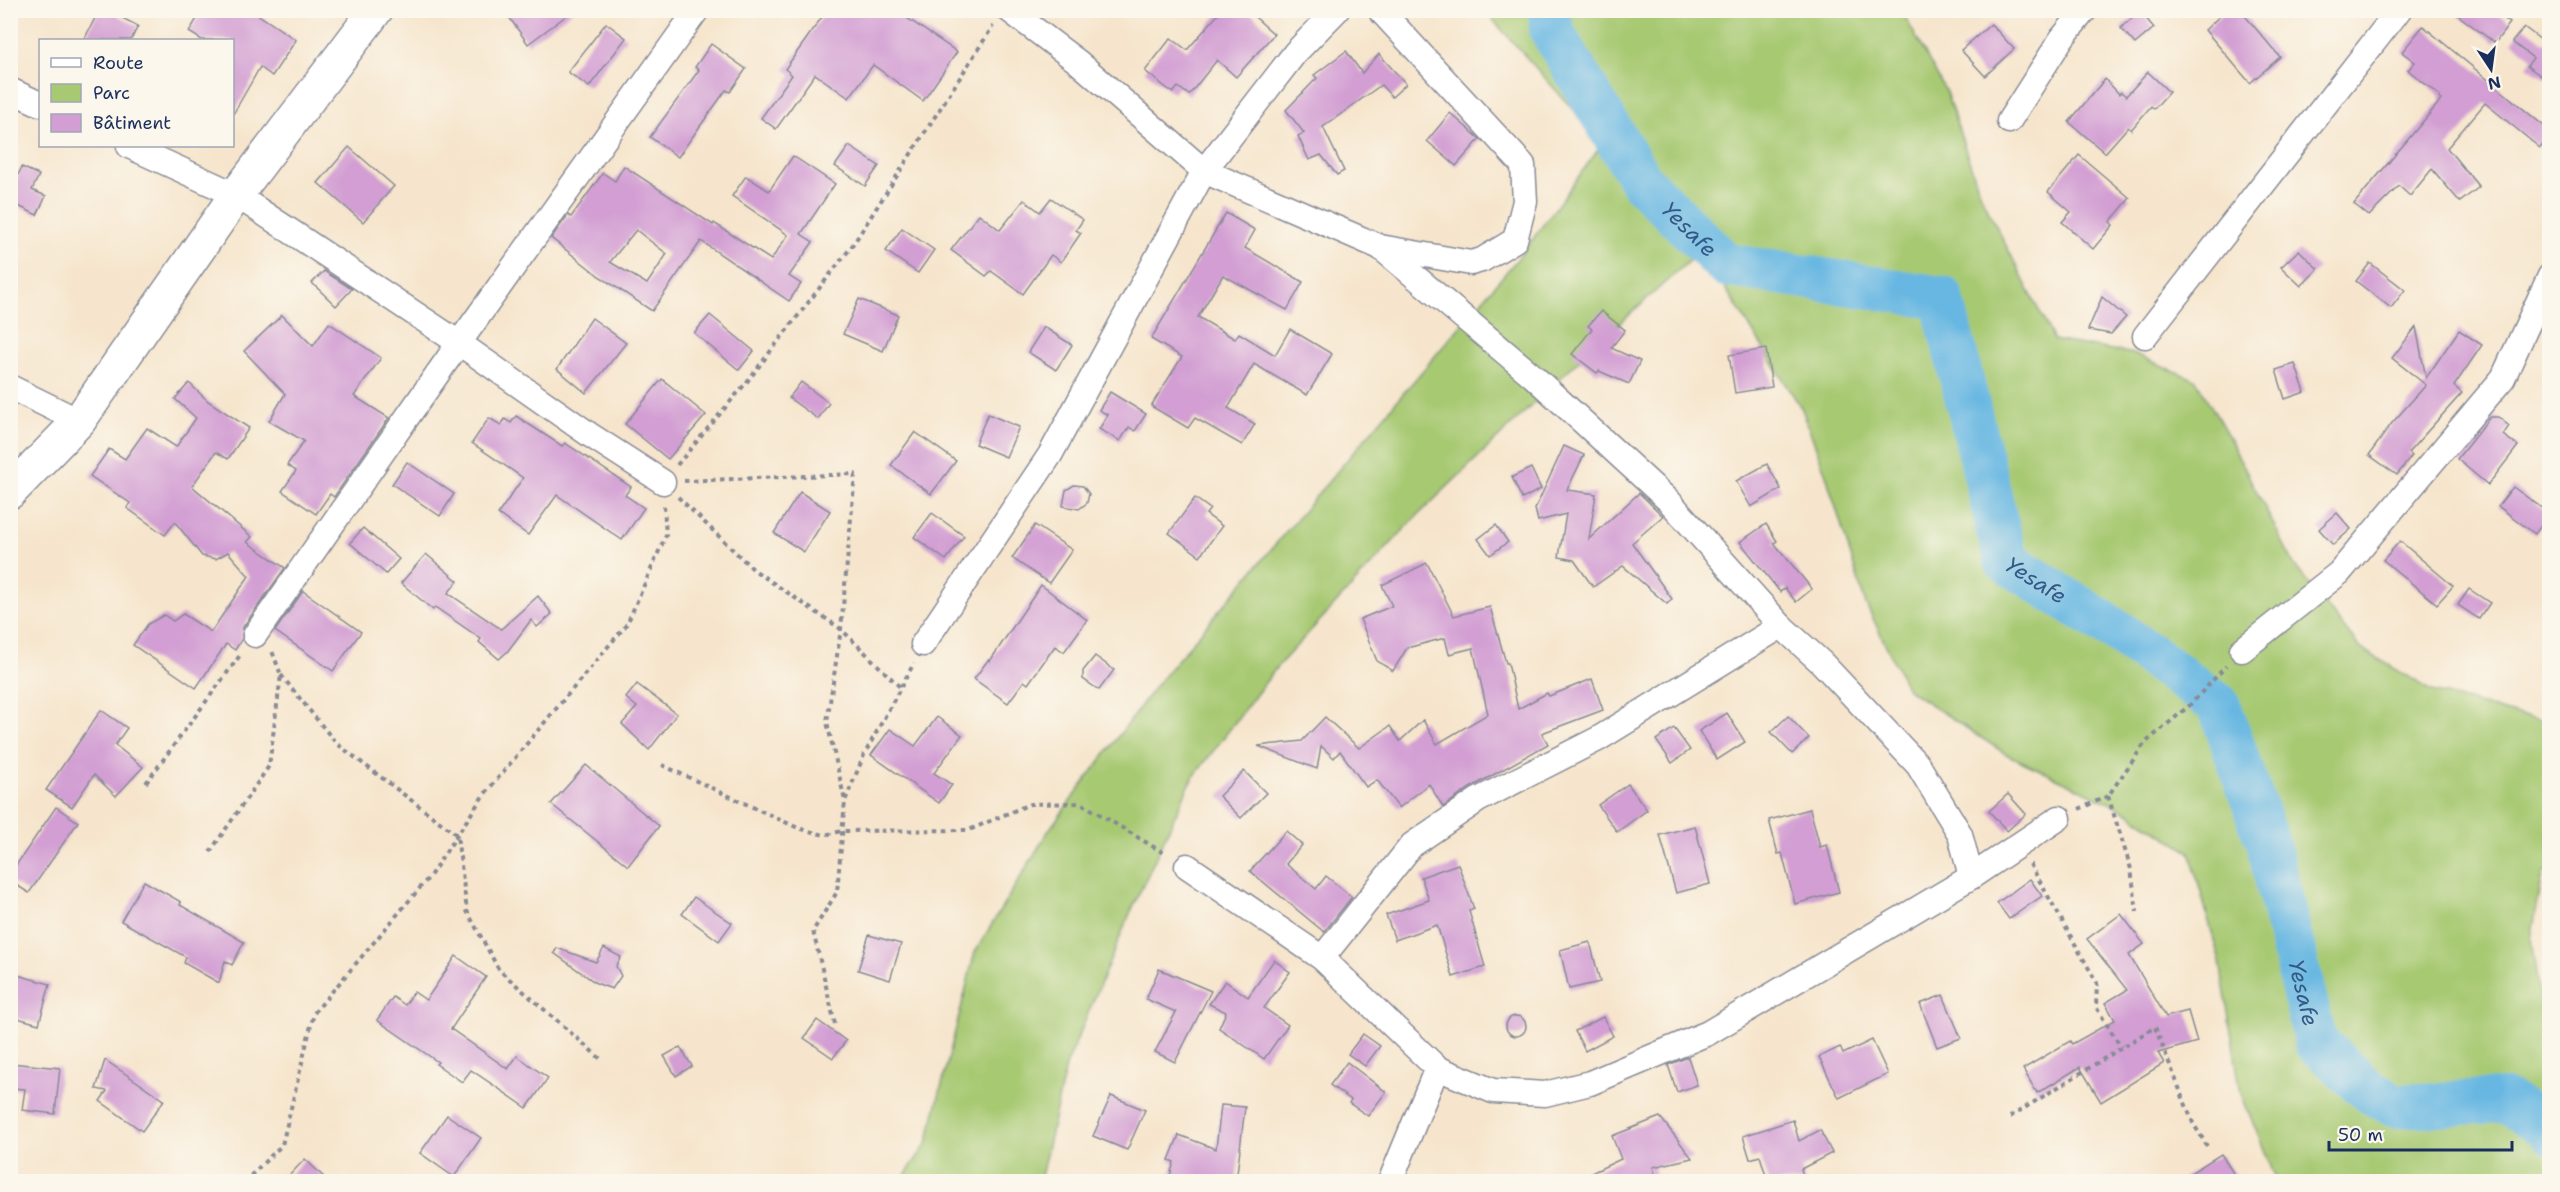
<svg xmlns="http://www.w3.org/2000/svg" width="2560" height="1192" font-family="'Shantell Sans',sans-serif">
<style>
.green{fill:#a7c972;stroke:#617c68;stroke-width:1.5}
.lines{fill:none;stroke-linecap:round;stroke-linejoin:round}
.river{stroke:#68b7e2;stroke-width:44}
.building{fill:#d29ed3;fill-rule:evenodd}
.minor-casing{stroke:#888a95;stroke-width:27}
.secondary-casing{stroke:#888a95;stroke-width:36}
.path{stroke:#888a95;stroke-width:4;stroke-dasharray:4.5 4.5;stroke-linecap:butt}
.minor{stroke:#fff;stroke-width:24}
.secondary{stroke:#fff;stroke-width:33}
.labels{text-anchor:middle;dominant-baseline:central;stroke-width:4.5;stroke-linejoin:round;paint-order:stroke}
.water-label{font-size:22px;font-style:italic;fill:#325886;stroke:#fbf7ec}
</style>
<rect width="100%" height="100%" fill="#fbf7ec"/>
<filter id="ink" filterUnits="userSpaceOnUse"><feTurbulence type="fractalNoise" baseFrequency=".0167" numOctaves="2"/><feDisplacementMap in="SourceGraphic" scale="12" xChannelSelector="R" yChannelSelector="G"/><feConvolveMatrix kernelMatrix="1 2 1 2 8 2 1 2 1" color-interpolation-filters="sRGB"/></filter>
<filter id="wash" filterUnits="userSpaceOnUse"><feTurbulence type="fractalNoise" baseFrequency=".008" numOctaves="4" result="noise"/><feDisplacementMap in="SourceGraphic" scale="24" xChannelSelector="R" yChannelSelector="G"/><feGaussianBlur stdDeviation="1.35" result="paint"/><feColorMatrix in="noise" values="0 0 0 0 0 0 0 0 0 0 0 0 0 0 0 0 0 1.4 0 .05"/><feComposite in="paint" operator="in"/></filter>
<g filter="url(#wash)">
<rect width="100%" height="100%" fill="#f6e5cc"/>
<!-- green -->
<path class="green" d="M1485 11H1902L1946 92 1981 196 2054 340 2135 354 2196 380 2226 432 2295 566 2360 648 2432 691 2522 716 2549 721V870L2543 874 2531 939 2544 1030 2549 1038V1181H2277L2241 1094 2220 962 2190 852 2122 809 2006 754 1907 689 1865 602 1825 472 1802 409 1701 250 1564 374 1412 521 1277 667 1192 779 1127 920 1066 1066 1040 1181 900 1182 927 1144 975 952 1049 830 1157 684 1524 251 1603 143Z"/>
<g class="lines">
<!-- river -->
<path class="river" id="s1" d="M1550 10 1551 30 1642 182 1726 265 1942 298 2006 561 2117 631 2219 705 2268 844 2316 1043 2369 1091 2396 1106 2506 1101 2546 1126 2550 1132"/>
</g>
<g id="blocks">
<!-- building -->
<g class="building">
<path d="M99 10H107L138 26 131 40H84Z"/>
<path d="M202 10H251L296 40 272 76 260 67 232 116V40H202L189 32Z"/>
<path d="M504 10H574L528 44Z"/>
<path d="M827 10H895L957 52 923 101 873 65 849 98 815 74 776 129 761 118 792 75 785 69Z"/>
<path d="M1222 10H1247L1274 34 1236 77 1217 60 1189 95 1178 87 1173 93 1145 71 1171 38 1187 50Z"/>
<path d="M2226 10H2240L2280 57 2250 83 2205 30Z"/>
<path d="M2451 10H2493L2510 23 2495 43Z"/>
<path d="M2140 11 2154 28 2135 44 2121 28Z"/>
<path d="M606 23 626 38 589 87 568 72Z"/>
<path d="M1991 24 2014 49 1985 76 1961 50Z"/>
<path d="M2423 26 2550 131V137L2540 148 2485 103 2447 148 2479 187 2460 202 2432 169 2410 196 2399 186 2369 216 2354 204 2441 100 2439 98 2440 96 2408 70 2415 62 2402 52Z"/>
<path d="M2524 27 2545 43 2550 37V82L2527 66 2533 58 2512 42Z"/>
<path d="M711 44 746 69 730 92 726 90 678 157 650 137 699 70 695 67Z"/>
<path d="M1346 51 1362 73 1379 54 1406 84 1392 97 1381 85 1323 127 1344 171 1337 175 1321 155 1309 160 1298 136 1304 133 1286 110 1317 78 1314 75Z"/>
<path d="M2148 72 2169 92 2154 109 2151 106 2131 130 2128 127 2105 153 2069 122 2105 79 2119 94 2121 92 2126 96Z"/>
<path d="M1450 113 1480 139 1456 166 1427 141Z"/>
<path d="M849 146 879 166 865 186 835 166Z"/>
<path d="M349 147 394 186 363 222 318 183Z"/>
<path d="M2079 155 2130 198 2110 222 2113 225 2093 249 2062 222 2071 212 2048 192Z"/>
<path d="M793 156 835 184 801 234 813 242 789 276 801 284 789 301 701 241 652 311 599 276 551 238 568 215 571 217 603 173 615 181 624 166 713 225 714 223 771 260 788 235 732 196 746 176 769 191ZM636 230 667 254 647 284 610 262Z"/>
<path d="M22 167 39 175 32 190 46 196 37 215 10 202V191Z"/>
<path d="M1051 198 1083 220 1076 230 1081 233 1061 262 1051 255 1023 294 991 271 986 276 951 250 979 214 1000 230 1024 200 1040 212Z"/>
<path d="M1226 213 1255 230 1245 248 1303 282 1287 310 1223 275 1198 317 1235 339 1239 333 1275 355 1290 329 1332 354 1307 395 1254 364 1228 408 1255 424 1242 445 1195 418 1188 428 1151 406 1182 357 1151 339Z"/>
<path d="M902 228 934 250 918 273 886 251Z"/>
<path d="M2299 250 2318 269 2301 286 2281 267Z"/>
<path d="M2370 263 2405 290 2391 308 2356 281Z"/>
<path d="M324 271 352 289 336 306 312 283Z"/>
<path d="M2102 297 2126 317 2111 334 2088 330Z"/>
<path d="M859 299 898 315 883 351 843 334Z"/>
<path d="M1601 311 1625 330 1611 348 1640 361 1629 384 1599 371 1597 373 1572 354 1592 329 1588 326Z"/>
<path d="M282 315 313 346 329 323 381 358 354 396 389 418 334 497 330 494 316 514 282 491 296 471 287 465 304 441 269 421 285 394 244 351Z"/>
<path d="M710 315 754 351 739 370 694 333Z"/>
<path d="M592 318 626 343 586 393 557 369Z"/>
<path d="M1044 327 1072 345 1056 370 1028 352Z"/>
<path d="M2416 327 2426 378 2459 330 2482 345 2454 386 2462 393 2408 453 2412 456 2397 475 2369 455 2392 423 2426 385 2392 358Z"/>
<path d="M1766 349 1772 387 1735 393 1729 355Z"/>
<path d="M2295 364 2305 392 2285 399 2276 370Z"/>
<path d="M662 379 706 415 668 459 625 424Z"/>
<path d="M801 382 829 403 818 419 789 398Z"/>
<path d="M189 383 208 401 249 428 228 459 216 452 192 486 252 537 247 542 285 568 243 627 242 639 235 650 226 644 196 688 133 645 148 624 164 615 173 621 183 614 211 632 249 576 228 552 216 559 202 556 175 522 165 535 127 508 130 503 90 476 109 449 125 459 147 428 176 447 196 418 175 399Z"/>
<path d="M1110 392 1146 414 1135 431 1129 427 1120 441 1099 429 1108 415 1099 410Z"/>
<path d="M988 414 1019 427 1006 457 975 444Z"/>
<path d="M516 416 562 446 565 443 631 487 625 495 644 508 622 540 557 495 528 535 498 514 523 478 472 443 489 418 501 425 505 419 511 423Z"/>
<path d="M2490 417H2498L2509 426 2503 435 2518 446 2488 485 2457 459Z"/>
<path d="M915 432 956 461 931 494 891 465Z"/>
<path d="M1564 446 1584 455 1567 490 1596 494 1589 539 1639 493 1663 516 1632 543 1672 599 1667 604 1623 566 1593 587 1574 560 1559 557 1566 514 1538 521 1535 509Z"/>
<path d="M407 462 454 494 440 516 392 484Z"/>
<path d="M1767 464 1781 489 1751 507 1736 481Z"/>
<path d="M1531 468 1541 489 1522 499 1512 477Z"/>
<path d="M1074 485 1083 486 1089 494 1087 503 1079 509 1063 506 1066 490Z"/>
<path d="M2513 487 2550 514 2535 534 2498 506Z"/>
<path d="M800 492 830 511 804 552 774 533Z"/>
<path d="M1195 498 1210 509 1206 514 1222 526 1200 556 1169 533Z"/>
<path d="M932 513 964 536 946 560 914 537Z"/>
<path d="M2337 513 2351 529 2333 545 2319 529Z"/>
<path d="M1766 524 1777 541 1774 543 1812 589 1796 602 1785 588 1780 592 1740 542Z"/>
<path d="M1035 525 1072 550 1049 583 1012 558Z"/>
<path d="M1496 525 1508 542 1490 555 1478 539Z"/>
<path d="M363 528 399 559 386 574 350 543Z"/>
<path d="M2400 541 2453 586 2437 604 2383 560Z"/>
<path d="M426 554 458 581 448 593 501 629 538 596 552 614 537 627 531 620 507 652 499 659 479 642 481 639 435 607 433 610 401 583Z"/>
<path d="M1427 563 1454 616 1490 607 1506 663H1508L1518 709 1547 693 1549 696 1592 679 1603 710 1542 733 1548 744 1470 788 1443 807 1429 784 1399 808 1377 780 1366 787 1340 751 1334 758 1321 746 1317 769 1258 746 1302 741 1325 717 1359 748 1390 726 1400 741 1423 720 1437 744 1488 714 1473 648 1449 654 1445 638 1407 648 1393 671 1377 661 1360 619 1392 606 1382 585Z"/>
<path d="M1041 585 1087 620 1064 652 1055 646 1028 684 1024 681 1008 703 974 679 988 660 990 661Z"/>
<path d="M2469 589 2490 603 2479 619 2458 605Z"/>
<path d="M303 591 361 632 333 671 275 631Z"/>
<path d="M1095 656 1114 670 1099 690 1083 679V671Z"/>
<path d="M637 684 677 714 649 750 622 724 637 707 626 698Z"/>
<path d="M101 710 127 728 115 745 143 767 116 796 94 775 72 807 46 790Z"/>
<path d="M1727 713 1745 742 1717 760 1699 731Z"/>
<path d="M1788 716 1809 738 1792 754 1771 732Z"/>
<path d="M937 717 962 735 934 773 952 785 939 803 871 755 890 729 915 746Z"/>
<path d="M1674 728 1690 750 1672 763 1656 740Z"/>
<path d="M586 765 659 826 628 866 551 804Z"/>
<path d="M1244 771 1266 793 1241 818 1219 796Z"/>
<path d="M1628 784 1647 810 1617 832 1598 805Z"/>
<path d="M2008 794 2026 814 2007 831 1989 811Z"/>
<path d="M56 807 78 822 29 893 10 881V874Z"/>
<path d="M1810 809 1820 847 1827 845 1839 892 1795 904 1782 853 1778 854 1769 820Z"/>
<path d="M1695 826 1710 884 1676 893 1660 835Z"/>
<path d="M1286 831 1302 845 1286 864 1316 889 1326 876 1352 897 1324 932 1250 871Z"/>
<path d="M1458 864 1474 909 1469 911 1485 967 1453 977 1437 925 1395 940 1386 915 1429 900 1421 877Z"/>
<path d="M2030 879 2042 896 2009 919 1997 903Z"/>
<path d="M144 881 181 902 180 905 244 942 232 965 225 961 219 983 184 963 186 957 121 921Z"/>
<path d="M694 897 732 923 719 941 682 914Z"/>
<path d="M2121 914 2144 944 2129 955 2166 1017 2188 1011 2197 1042 2158 1053 2164 1063 2101 1102 2080 1067 2037 1093 2023 1069 2070 1041 2072 1044 2115 1020 2105 1003 2127 990 2087 939Z"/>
<path d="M869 935 901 944 890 980 858 970Z"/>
<path d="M1590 942 1600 982 1569 989 1560 950Z"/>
<path d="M557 948 596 962 604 948 621 957 616 966 621 976 612 989 596 983 554 953Z"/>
<path d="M456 956 486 977 451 1029 508 1069 517 1056 548 1078 527 1108 471 1070 462 1082 436 1064 438 1062 377 1020 393 997 405 1005 414 992 426 1000Z"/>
<path d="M1274 960 1290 972 1264 1008 1288 1025 1264 1059 1219 1028 1226 1012 1209 1004 1225 981 1248 997Z"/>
<path d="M1159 969 1211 991 1175 1062 1155 1052 1176 1012 1146 999Z"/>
<path d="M10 973 50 984 39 1024 10 1016Z"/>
<path d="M1943 995 1961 1038 1937 1047 1920 1004Z"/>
<circle cx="1516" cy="1026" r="10"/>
<path d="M1603 1017 1613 1036 1585 1051 1575 1031Z"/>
<path d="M817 1020 846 1041 833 1058 804 1038Z"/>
<path d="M1363 1034 1380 1046 1365 1066 1348 1054Z"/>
<path d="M1872 1040 1888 1074 1839 1098 1819 1057 1840 1047 1843 1054Z"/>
<path d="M680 1047 692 1066 676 1076 664 1056Z"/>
<path d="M1688 1057 1697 1085 1677 1092 1668 1065Z"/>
<path d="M105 1060 164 1100 142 1131 100 1101 107 1091 96 1089Z"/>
<path d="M1347 1062 1386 1092 1368 1116 1349 1103 1351 1100 1330 1085Z"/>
<path d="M10 1063 60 1068 55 1114 22 1110 25 1089 10 1088Z"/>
<path d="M1111 1096 1145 1110 1127 1150 1093 1136Z"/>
<path d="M1221 1105 1245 1107 1236 1182H1168L1174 1162 1169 1160 1179 1135 1216 1149Z"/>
<path d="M447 1115 481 1138 454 1177 420 1153Z"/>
<path d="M1660 1117 1692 1158 1653 1167 1656 1178 1641 1182H1572L1621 1159 1612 1136Z"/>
<path d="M1793 1120 1799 1141 1820 1130 1832 1153 1801 1169 1805 1182H1768L1760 1156 1750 1159 1743 1136Z"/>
<path d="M2221 1154 2239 1182H2176Z"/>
<path d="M305 1159 329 1182H283Z"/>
</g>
</g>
</g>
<g filter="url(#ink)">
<use href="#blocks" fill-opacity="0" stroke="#888a95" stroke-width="1.5"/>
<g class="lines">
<defs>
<g id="minor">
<path d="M1009 10 1078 62 1204 171 1380 247 1533 376 1669 501 1781 626 1822 663 1918 765 1960 834 1971 877"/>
<path d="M1380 10 1523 165 1525 201 1515 240 1482 260 1471 263 1380 247"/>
<path d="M10 90 40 104"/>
<path d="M2009 121 2062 38 2085 10"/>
<path d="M129 146 236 195 459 343 590 435 663 482"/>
<path d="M2145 336 2399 10"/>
<path d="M10 387 79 421"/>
<path d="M255 635 459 343 697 10"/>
<path d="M923 644 1050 455 1204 171 1295 53 1337 10"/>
<path d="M2242 650 2339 573 2503 378 2550 276"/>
<path d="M1187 866 1322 958 1437 1068 1493 1091 1545 1094 1590 1083 1708 1033 1971 877 2059 818"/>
<path d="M1322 958 1412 845 1478 800 1598 739 1781 626"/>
<path d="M1390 1182 1437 1068"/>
</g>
<path id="secondary" d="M10 492 79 421 236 195 376 10"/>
</defs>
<!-- minor casing -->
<use href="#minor" class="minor-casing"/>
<!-- secondary casing -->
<use href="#secondary" class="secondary-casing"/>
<!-- path -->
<g class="path">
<path d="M677 465 746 383 852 246 993 26"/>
<path d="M684 481 855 474 841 629 827 722 845 801"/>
<path d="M678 497 754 570 841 629 901 688"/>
<path d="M281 675 336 743 457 835 467 911 499 970 602 1060"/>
<path d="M662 765 798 828 824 835 842 831 969 830 1030 804 1081 803 1167 855"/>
<path d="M146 783 241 654"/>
<path d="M2108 796 2131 869 2137 912"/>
<path d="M2079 809 2108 796 2145 743 2190 705 2226 666"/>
<path d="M210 852 269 766 281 675 272 651"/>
<path d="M2030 864 2097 983 2096 1007 2121 1047"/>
<path d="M835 1024 813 931 837 892 845 801 864 755 914 663"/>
<path d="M2010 1117 2155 1027 2193 1123 2207 1146"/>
<path d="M244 1182 282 1145 314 1013 430 876 483 796 627 624 666 535 664 506"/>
</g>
<!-- minor -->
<use href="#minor" class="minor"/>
<!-- secondary -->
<use href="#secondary" class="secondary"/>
</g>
</g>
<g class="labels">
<!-- water labels -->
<g class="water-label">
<text stroke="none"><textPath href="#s1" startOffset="264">Yesafe</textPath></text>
<text stroke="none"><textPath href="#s1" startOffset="840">Yesafe</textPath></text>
<text stroke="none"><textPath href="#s1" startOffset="1362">Yesafe</textPath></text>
</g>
</g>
<!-- margin -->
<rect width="2560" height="1192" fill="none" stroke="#fbf7ec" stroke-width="36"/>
<!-- legend -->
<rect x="39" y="39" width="195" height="108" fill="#fbf7ec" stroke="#a1a7b3" stroke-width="1.5"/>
<rect x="51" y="58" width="30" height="9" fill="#ffffff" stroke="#a1a7b3" stroke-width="1.5"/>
<text x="93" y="69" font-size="18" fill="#1b2f5e">Route</text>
<rect x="51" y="84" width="30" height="18" fill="#a7c972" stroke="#a1a7b3" stroke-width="1.5"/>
<text x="93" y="99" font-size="18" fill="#1b2f5e">Parc</text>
<rect x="51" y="114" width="30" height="18" fill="#d29ed3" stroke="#a1a7b3" stroke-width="1.5"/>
<text x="93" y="129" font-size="18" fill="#1b2f5e">Bâtiment</text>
<!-- north arrow -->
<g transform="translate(2491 69) rotate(167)" stroke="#fbf7ec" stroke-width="4.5" paint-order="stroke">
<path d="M0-4.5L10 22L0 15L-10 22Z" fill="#1b2f5e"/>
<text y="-9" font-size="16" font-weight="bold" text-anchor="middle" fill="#1b2f5e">N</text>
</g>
<!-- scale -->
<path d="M2329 1141v9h183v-9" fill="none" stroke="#1b2f5e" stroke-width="3"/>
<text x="2338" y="1141" font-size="18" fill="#1b2f5e" stroke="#fbf7ec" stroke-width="4.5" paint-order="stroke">50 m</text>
</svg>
